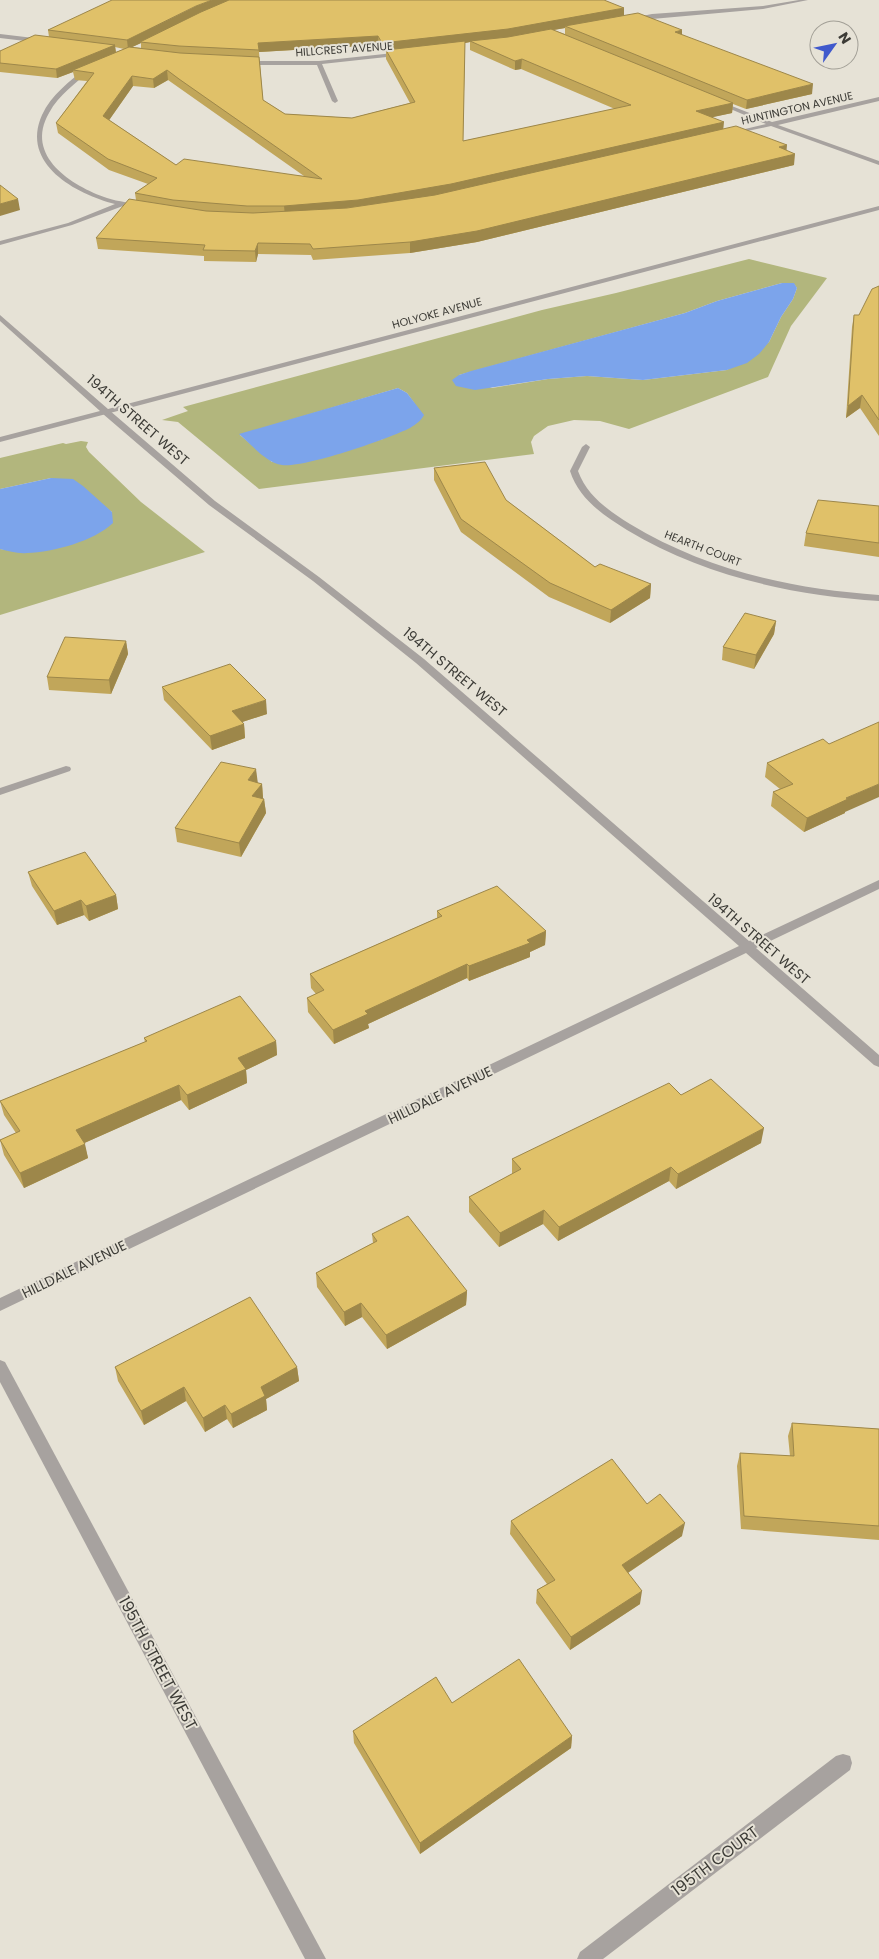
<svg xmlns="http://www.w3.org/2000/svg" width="879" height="1959" font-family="Poppins,sans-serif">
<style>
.green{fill:#b2b67d;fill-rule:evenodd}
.water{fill:#7ca4eb}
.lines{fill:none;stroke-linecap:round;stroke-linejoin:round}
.minor{fill:#a7a29f;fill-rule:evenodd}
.tertiary{fill:#a7a29f;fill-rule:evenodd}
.wall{fill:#c1a65a;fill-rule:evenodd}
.shaded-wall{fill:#9d874a}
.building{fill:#e0c169;stroke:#9d874a;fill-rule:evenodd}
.labels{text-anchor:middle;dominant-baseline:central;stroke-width:4;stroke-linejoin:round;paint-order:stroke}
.far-street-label{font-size:11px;fill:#3c3b36;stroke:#e6e2d6}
.street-label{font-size:14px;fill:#3c3b36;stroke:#e6e2d6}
.near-street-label{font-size:16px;fill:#3c3b36;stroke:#e6e2d6}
</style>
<rect width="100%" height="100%" fill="#e6e2d6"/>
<!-- green -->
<g class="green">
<path d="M749 259 827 278 791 326 768 377 629 429 600 421 574 420 548 426 534 436 531 442 534 454 259 489 178 422 162 420 188 411 183 407 542 310 616 293ZM782 283 794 284 797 288 793 299 781 317 769 342 727 370 643 380 587 376 548 379 492 388 459 375 685 313 717 301ZM398 388 407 393 415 404 383 439 300 463 272 462 240 435Z"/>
<path d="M81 441 88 442 86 447 89 452 141 502 205 552 0 615V549L27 553 112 512 102 505 51 478 0 489V458L63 443 66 444Z"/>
</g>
<!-- water -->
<g class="water">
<path d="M782 283H794L797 288 793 299 781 317 769 342 759 354 747 363 727 370 643 380 587 376 548 379 475 390 456 386 452 380 459 375 471 371 685 313 717 301Z"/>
<path d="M398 388 407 393 424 415C421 421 416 424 410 428 388 439 305 468 282 465 266 463 251 444 239 434Z"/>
<path d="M51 478 73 479 83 486 112 512 113 523C94 541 54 552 27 553 18 554 9 551 0 549V489Z"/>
</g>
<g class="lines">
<!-- minor -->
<g class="minor">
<path d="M799 0H808L763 9 630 21 627 19 652 14 763 6Z"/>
<path d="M0 34 42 39 45 41 42 43 0 38Z"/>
<path d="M403 52 405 55 322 64 338 101 335 103 332 101 317 65H243L240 63 243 61H319Z"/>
<path d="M86 68 91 69C76 84 59 94 49 113 24 156 72 186 107 198 118 202 133 202 143 208L140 210 123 206 72 225 0 245V241L68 223 115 204C76 194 20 164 42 115 51 95 70 81 86 68Z"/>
<path d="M879 97V101L778 125 879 161V165L771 126 728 135V133L766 124 714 102 719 101 772 122Z"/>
<path d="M103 410H109L215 501 319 577 424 659 749 941 879 880V889L756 948 879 1055V1067L874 1065 746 953 0 1311V1298L739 946 416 663 313 581 209 505 103 414Z"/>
<path d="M586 444 590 447 578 471C587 496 608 510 630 524 706 570 791 589 879 595V601C791 595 703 576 627 530 603 515 579 499 570 471L582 447Z"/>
<path d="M66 766 70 767 71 769 70 771 0 795V788Z"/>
<path d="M0 1360 5 1362 326 1959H305L0 1382Z"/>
<path d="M843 1754 850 1756 852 1763 850 1770 603 1959H577L580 1952 836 1756Z"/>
</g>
<!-- tertiary -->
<path class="tertiary" d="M879 206V210L0 442V437L100 411 0 321V315L108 409Z"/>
</g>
<!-- wall -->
<g class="wall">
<path d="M624 16 682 35 812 94 746 109 733 104 732 113 712 117 723 129 786 150 794 165 477 242 410 253 313 260 311 255 258 254 256 262 204 261V256L98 249 96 238 136 200 135 193 148 184 109 170 58 133 56 123 87 81 75 80 73 72 57 78 0 72V51L49 37 48 30ZM565 28V34L553 30ZM470 42V50L515 70 521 69 615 109 463 141 465 43ZM141 43V48L132 47ZM379 45 383 52H386V59L410 103 352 118 285 114 263 100 259 52ZM115 47 124 49 116 52ZM168 80 304 176 176 165 109 120 133 86 154 88Z"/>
<path d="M879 286V436L860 408 846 418 852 327 854 315H859Z"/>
<path d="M434 468 506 500 595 567 651 584 650 598 610 623 549 597 461 532 434 480Z"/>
<path d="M879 506V557L804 546 806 533Z"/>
<path d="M776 621 774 634 754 669 722 660 723 647Z"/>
<path d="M126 641 128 654 111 694 49 690 47 677Z"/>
<path d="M162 687 267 714 242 722 244 724 245 738 212 750 164 700Z"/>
<path d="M767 763 845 812V813L804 832 771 806 773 792 780 789 765 777Z"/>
<path d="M258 783 262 784 263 798 262 799H264L266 813 241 857 177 842 175 828Z"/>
<path d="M28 872 116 895 118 909 89 921 84 915 57 925 32 886Z"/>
<path d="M437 911 546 931 545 945 530 952V957L469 981 467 978 368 1024 369 1028 334 1044 308 1012 307 998 316 994 311 988 310 974 437 918Z"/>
<path d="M144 1038 276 1041 277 1055 246 1070 247 1083 189 1110 181 1100 84 1143 88 1158 24 1188 4 1155 0 1140 16 1133 4 1115 0 1101 145 1042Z"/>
<path d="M681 1095 761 1143 676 1189 669 1181 558 1241 543 1224 499 1247 469 1212V1197L512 1174V1159Z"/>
<path d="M372 1234 467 1291 466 1305 387 1349 362 1317 345 1326 317 1287 316 1273 373 1243Z"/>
<path d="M115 1367H297L299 1381 266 1399 267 1410 233 1428 227 1419 205 1432 186 1401 144 1425 118 1381Z"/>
<path d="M792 1423 879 1429V1540L741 1529 737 1466 740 1453 790 1456 788 1436Z"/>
<path d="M647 1504 682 1536 628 1573 640 1604 570 1650 536 1603 537 1590 547 1584 510 1534 511 1521Z"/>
<path d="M452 1703 572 1736 571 1748 420 1854 354 1743 353 1731Z"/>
</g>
<!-- shaded-wall -->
<g class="shaded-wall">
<path d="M212 0H233L140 42 141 43 128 49 127 40 196 6Z"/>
<path d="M624 8V17L565 26V28L508 38 470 41V42L465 43 386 50V52H383L382 43Z"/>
<path d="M682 30V40L675 32Z"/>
<path d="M378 36 379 45 259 52 258 43Z"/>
<path d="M115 45 116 54 73 70V72L57 78 56 69Z"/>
<path d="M522 59 521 69 515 70V61Z"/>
<path d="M167 70 168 80 154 88 153 79Z"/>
<path d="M132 76 133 86 105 126 103 116Z"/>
<path d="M813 84 812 94 746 109 747 100Z"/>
<path d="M733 103 732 113 695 121 696 111Z"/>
<path d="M724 122 723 132 451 194 285 216 284 206Z"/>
<path d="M787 145 786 156 779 147Z"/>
<path d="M795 154 794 165 477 242 410 253V242Z"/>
<path d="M18 199 20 210 0 216V204Z"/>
<path d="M258 243V254L256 262 255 251Z"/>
<path d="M862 395 860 408 846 418 848 406Z"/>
<path d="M651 584 650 598 610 623 611 610Z"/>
<path d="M776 621 774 634 754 669 756 655Z"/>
<path d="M126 641 128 654 111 694 109 680Z"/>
<path d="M266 700 267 714 233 725 232 711Z"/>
<path d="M244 724 245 738 212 750 210 736Z"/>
<path d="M256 769 258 784 248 780Z"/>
<path d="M262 784 263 798 254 811 252 796Z"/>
<path d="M879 784V797L845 812V813L804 832 807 818 846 798Z"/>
<path d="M264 799 266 813 241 857 239 843Z"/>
<path d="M116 895 118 909 89 921 86 906Z"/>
<path d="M81 900 84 915 57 925 54 911Z"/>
<path d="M546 931 545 945 530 952V957L469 981V966Z"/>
<path d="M467 964V978L368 1024 369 1028 334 1044 333 1030 365 1011Z"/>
<path d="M276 1041 277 1055 246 1070 247 1083 189 1110 187 1095 238 1058Z"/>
<path d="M179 1085 181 1100 80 1145 76 1130Z"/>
<path d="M764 1128 761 1143 676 1189 678 1174Z"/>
<path d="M85 1144 88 1158 24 1188 20 1173Z"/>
<path d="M671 1167 669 1181 558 1241 559 1227Z"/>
<path d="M544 1210 543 1224 499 1247 500 1233Z"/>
<path d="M467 1291 466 1305 387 1349 386 1335Z"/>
<path d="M361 1303 362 1317 345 1326 344 1312Z"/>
<path d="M297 1367 299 1381 266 1399 267 1410 233 1428 231 1414 261 1387Z"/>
<path d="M184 1387 186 1401 144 1425 141 1411Z"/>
<path d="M225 1405 227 1419 205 1432 203 1418Z"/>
<path d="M685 1523 682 1536 620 1578 622 1565Z"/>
<path d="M642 1591 640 1604 570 1650 571 1637Z"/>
<path d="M572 1736 571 1748 420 1854V1843Z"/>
</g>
<!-- building -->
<g class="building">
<path d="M112 0H212L196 6 127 40 48 30Z"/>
<path d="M229 0H604L624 8 508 29 382 43 378 36 258 43 259 50 179 46 140 42 201 12Z"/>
<path d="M638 13 682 30 675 32 813 84 747 100 565 26Z"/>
<path d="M551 29 733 103 696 111 724 122 451 184 358 200 284 206H247L173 200 135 193 157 178 108 159 56 123 94 73 73 70 129 47 180 53 259 57 263 100 285 114 352 118 415 102 386 50 465 41 463 141 631 105 522 59 515 61 470 41 508 37ZM167 70 179 79 322 179 184 159 176 165 103 116 132 76 153 79Z"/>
<path d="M35 35 115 45 56 69 0 63V51Z"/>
<path d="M736 126 787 145 779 147 795 154 477 231 410 242 313 249 310 244 258 243 255 251 203 250 205 245 96 238 129 199 206 211 253 213 347 208 435 195Z"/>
<path d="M0 185 18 199 0 204Z"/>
<path d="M879 286V420L862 395 848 406 854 315H859L872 289Z"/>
<path d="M485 462 506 500 595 567 600 564 651 584 611 610 550 583 461 519 434 468Z"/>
<path d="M818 500 879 506V543L806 533Z"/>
<path d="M745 613 776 621 756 655 723 647Z"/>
<path d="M65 637 126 641 109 680 47 677Z"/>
<path d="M230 664 266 700 232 711 244 724 210 736 162 687Z"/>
<path d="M879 722V784L846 798 848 799 807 818 773 792 793 784 767 763 823 739 829 744Z"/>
<path d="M221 762 256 769 248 780 262 784 252 796 264 799 239 843 175 828Z"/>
<path d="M85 852 116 895 86 906 81 900 54 911 28 872Z"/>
<path d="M497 886 546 931 527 940 530 943 469 966 467 964 365 1011 368 1014 333 1030 307 998 324 990 310 974 442 916 437 911Z"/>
<path d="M240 996 276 1041 238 1058 246 1069 187 1095 179 1085 76 1130 85 1144 20 1173 0 1140 20 1131 0 1101 147 1041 144 1038Z"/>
<path d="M711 1079 764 1128 678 1174 671 1167 559 1227 544 1210 500 1233 469 1197 521 1169 512 1159 669 1083 681 1095Z"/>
<path d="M408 1216 467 1291 386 1335 361 1303 344 1312 316 1273 377 1241 372 1234Z"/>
<path d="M250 1297 297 1367 261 1387 265 1396 231 1414 225 1405 203 1418 184 1387 141 1411 115 1367Z"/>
<path d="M792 1423 879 1429V1526L744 1516 740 1453 794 1456Z"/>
<path d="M612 1459 647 1504 660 1494 685 1523 622 1565 642 1591 571 1637 537 1590 555 1580 511 1521Z"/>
<path d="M519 1659 572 1736 420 1843 353 1731 436 1677 452 1703Z"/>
</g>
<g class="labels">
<!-- far-street labels -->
<g class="far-street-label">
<text transform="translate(344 49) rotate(-4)">HILLCREST AVENUE</text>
<text transform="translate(797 108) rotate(-13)">HUNTINGTON AVENUE</text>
<text transform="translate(437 313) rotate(-15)">HOLYOKE AVENUE</text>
<text transform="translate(703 548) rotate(21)">HEARTH COURT</text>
</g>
<!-- street labels -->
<g class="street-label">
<text transform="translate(138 420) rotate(41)">194TH STREET WEST</text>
<text transform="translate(455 672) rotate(40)">194TH STREET WEST</text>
<text transform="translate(759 939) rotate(41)">194TH STREET WEST</text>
<text transform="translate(440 1095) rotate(-26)">HILLDALE AVENUE</text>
<text transform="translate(74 1269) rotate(-26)">HILLDALE AVENUE</text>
</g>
<!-- near-street labels -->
<g class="near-street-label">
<text transform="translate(158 1663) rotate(62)">195TH STREET WEST</text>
<text transform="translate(715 1861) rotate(-37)">195TH COURT</text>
</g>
</g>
<!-- north arrow -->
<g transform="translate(834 45) rotate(57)"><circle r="24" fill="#e6e2d6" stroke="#a29f96"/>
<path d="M0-4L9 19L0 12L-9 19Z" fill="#4059cc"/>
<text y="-8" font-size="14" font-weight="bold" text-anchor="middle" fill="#3c3b36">N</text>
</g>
</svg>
